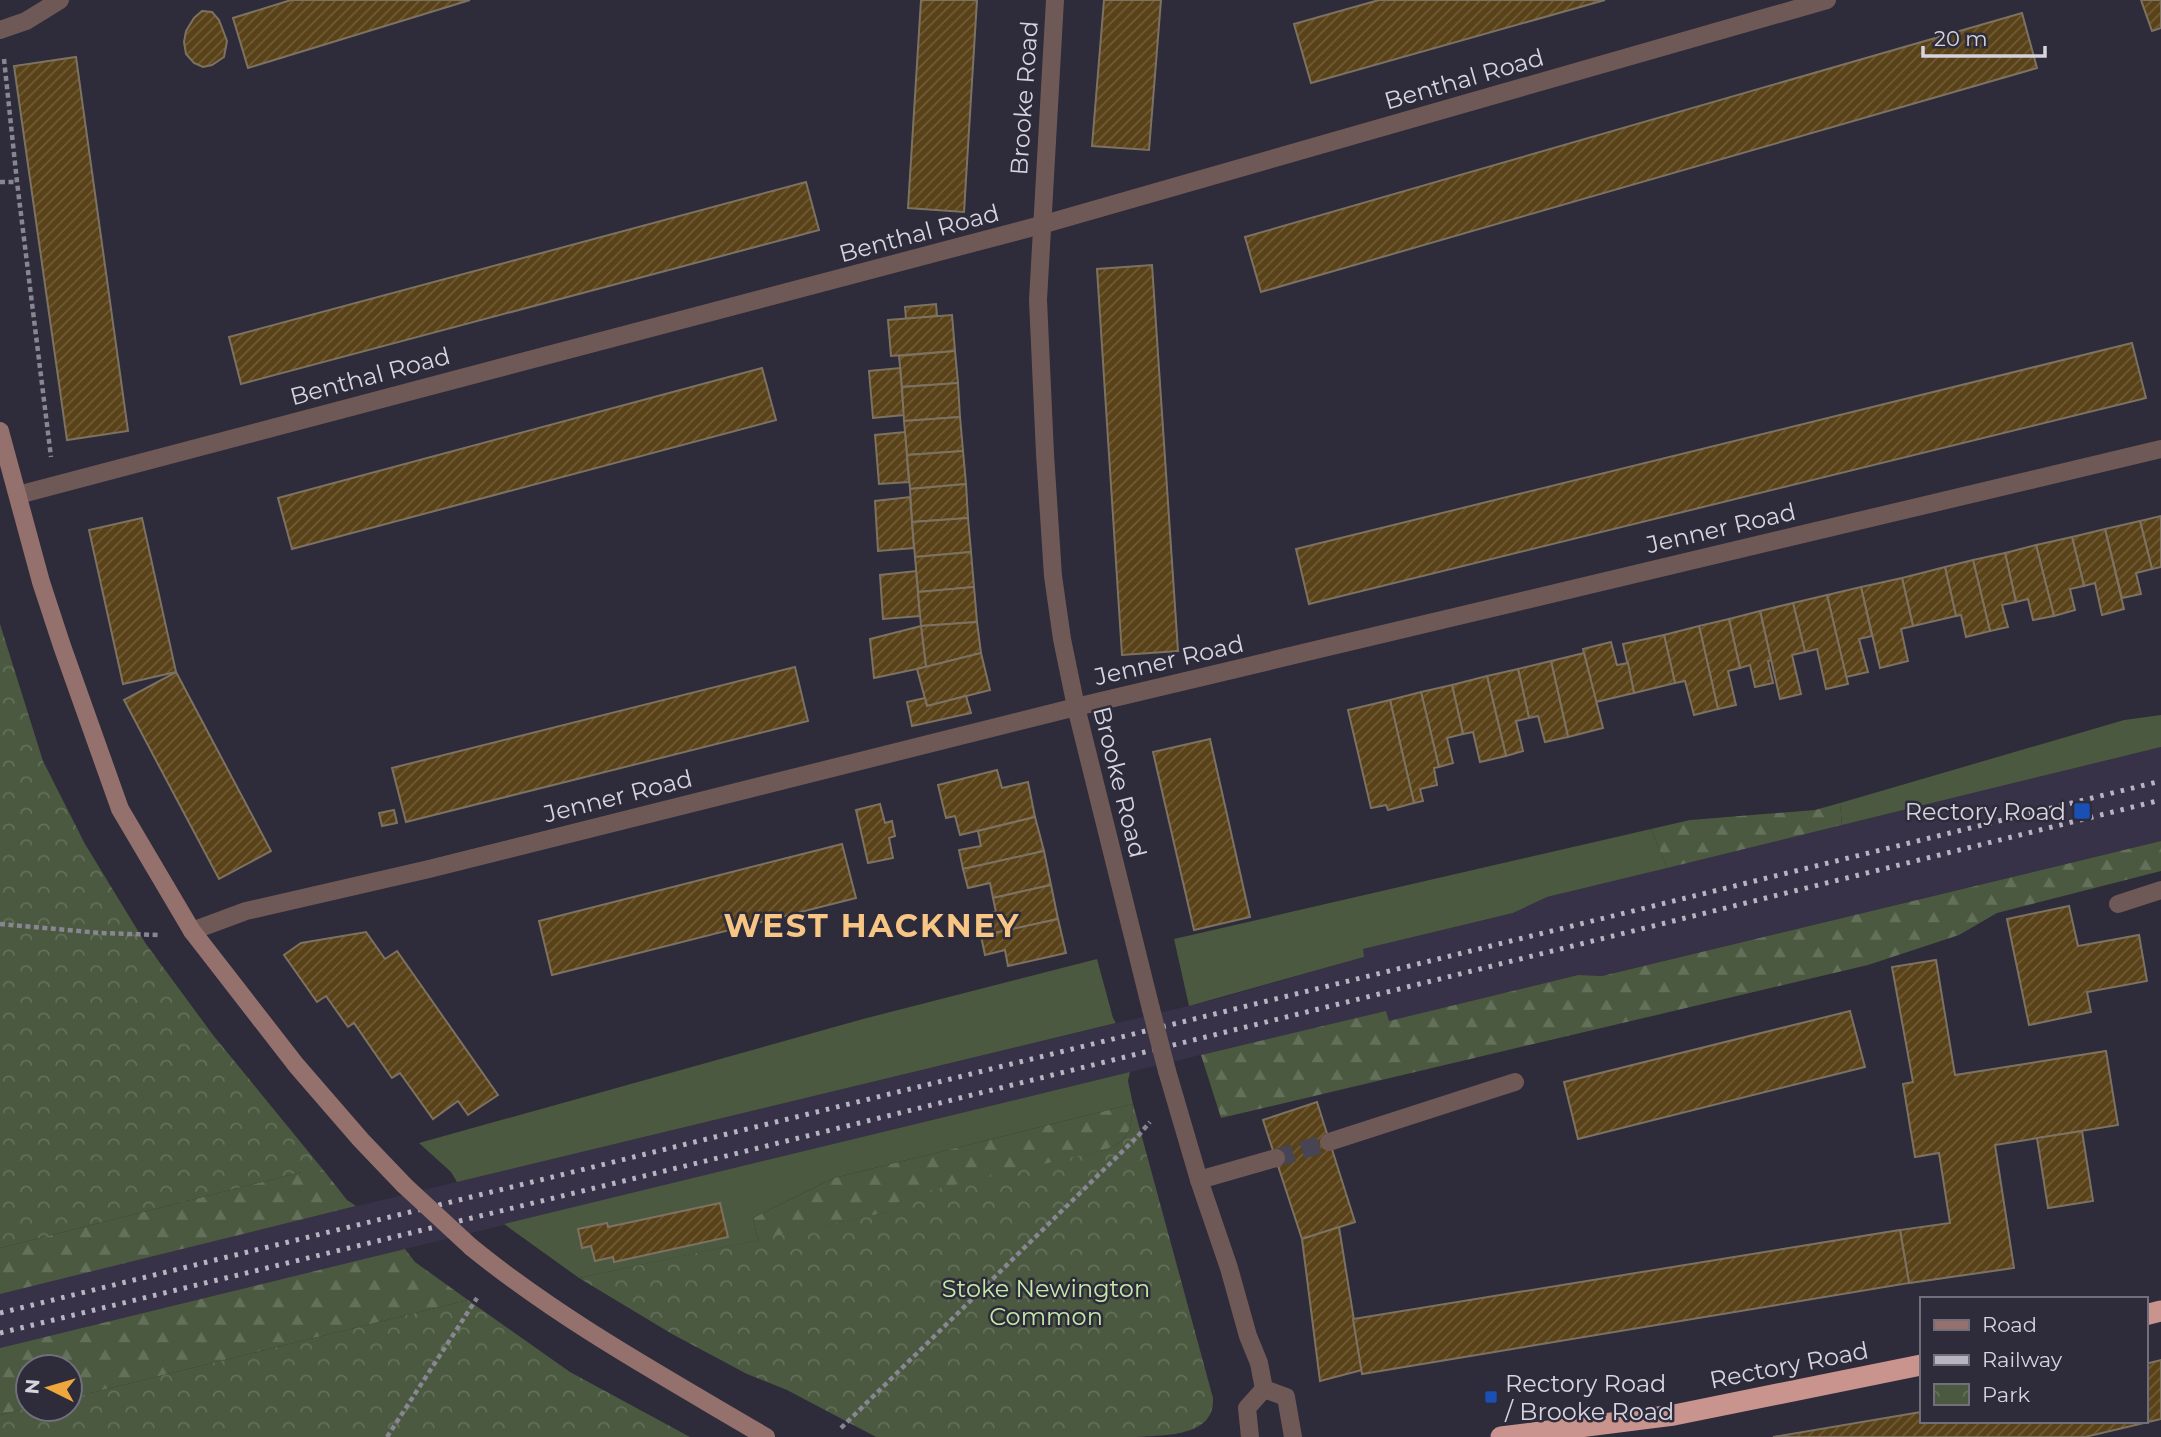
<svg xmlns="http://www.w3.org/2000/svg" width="2161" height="1437" font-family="Montserrat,sans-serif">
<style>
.built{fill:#373248}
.grass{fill:#4a593f}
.forest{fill:url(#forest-firs)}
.park{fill:url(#park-crowns)}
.building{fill:url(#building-hatch);stroke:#7d7261;stroke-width:2}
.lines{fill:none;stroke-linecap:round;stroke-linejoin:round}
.street-tunnel{stroke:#474453;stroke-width:18;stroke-dasharray:18 9;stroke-linecap:butt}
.path{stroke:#888692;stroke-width:4.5;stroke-dasharray:5 3.5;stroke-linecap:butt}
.street{stroke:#6f5957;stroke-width:18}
.secondary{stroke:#94716d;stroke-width:18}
.highway{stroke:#c9948e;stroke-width:21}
.rail{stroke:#b8b5c0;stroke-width:5;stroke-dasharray:3.5 7;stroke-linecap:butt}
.street-bridge{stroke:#6f5957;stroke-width:18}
.secondary-bridge{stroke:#94716d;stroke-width:18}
.transit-dot{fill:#1a4fb4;stroke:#2e2b3a;stroke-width:2.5}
.labels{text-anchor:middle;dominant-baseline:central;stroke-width:5;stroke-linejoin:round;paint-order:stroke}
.street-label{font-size:24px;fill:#d6d4de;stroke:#2e2b3a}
.poi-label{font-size:24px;fill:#d6d4de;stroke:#2e2b3a;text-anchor:end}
.park-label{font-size:24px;fill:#c4eaa7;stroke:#2e2b3a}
.district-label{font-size:32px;font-weight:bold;letter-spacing:2px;fill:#f7c584;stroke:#2e2b3a}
</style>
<defs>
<pattern id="forest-firs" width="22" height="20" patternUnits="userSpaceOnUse" patternTransform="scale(1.75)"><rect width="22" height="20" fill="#4a593f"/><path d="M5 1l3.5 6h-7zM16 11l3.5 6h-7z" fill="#63705a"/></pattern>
<pattern id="park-crowns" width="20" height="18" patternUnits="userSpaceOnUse" patternTransform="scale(1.75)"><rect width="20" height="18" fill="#4a593f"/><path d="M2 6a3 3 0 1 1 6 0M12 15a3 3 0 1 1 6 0" fill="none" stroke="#63705a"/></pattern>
<pattern id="building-hatch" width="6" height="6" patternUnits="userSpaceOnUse" patternTransform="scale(1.75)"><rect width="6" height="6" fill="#594218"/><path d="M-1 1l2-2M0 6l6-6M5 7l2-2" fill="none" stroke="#705c39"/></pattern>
</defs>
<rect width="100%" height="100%" fill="#2e2b3a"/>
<!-- built -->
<path class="built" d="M2161 747V841L1601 976 1577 975 1389 1022 1386 1012 1229 1048 0 1348V1294L87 1271 1217 999 1364 957 1362 949 1513 913 1547 897Z"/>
<!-- grass -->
<g class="grass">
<path d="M2161 715V747L1842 825 1840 803 2124 720Z"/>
<path d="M1651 829 1667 868 1547 897 1513 913 1363 949 1364 957 1189 1006 1174 939Z"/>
<path d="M1097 959 1113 1018 1116 1023 457 1182 451 1172 419 1143 863 1019Z"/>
<path d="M1130 1072 1128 1081 1133 1104 834 1178 753 1218 758 1240 579 1278 504 1224Z"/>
</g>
<!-- forest -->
<g class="forest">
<path d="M1840 803 1842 825 1667 868 1651 829 1690 820 1815 810Z"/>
<path d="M2161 841V871L1997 913 1959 935 1868 965 1221 1118 1201 1055 1386 1011 1389 1021 1578 975 1602 976Z"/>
<path d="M1133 1104C1131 1128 1131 1140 1107 1149L899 1202 893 1211 758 1240 753 1218 834 1178Z"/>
<path d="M302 1172H325L347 1200 356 1206 0 1294V1248Z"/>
<path d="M405 1249 415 1262 468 1300 70 1398V1367H28V1408L0 1415V1348Z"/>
</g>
<!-- park -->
<g class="park">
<path d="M0 624 43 761 85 844 146 944 213 1035 325 1172H302L0 1248Z"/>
<path d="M1133 1104 1213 1398C1215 1437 1166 1435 1136 1437H876L787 1390 747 1374 672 1334 579 1278 892 1211 899 1202 912 1195 1107 1149C1131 1140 1131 1128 1133 1104Z"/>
<path d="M468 1300 570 1372 690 1437H0V1415L28 1408 70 1409V1398Z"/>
</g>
<!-- building -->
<g class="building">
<path d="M291 0H470L248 68 233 18Z"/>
<path d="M921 0H977L964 212 908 208Z"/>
<path d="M1104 0H1161L1149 150 1092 146Z"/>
<path d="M1379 0H1605L1311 83 1294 24Z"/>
<path d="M2141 0H2161V28L2152 31Z"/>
<path d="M202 11 212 12 219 20 227 41 224 57 212 65 203 67 194 63 186 54 184 42 186 31 194 18Z"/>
<path d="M2022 13 2037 68 1261 292 1245 237Z"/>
<path d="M76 57 128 431 67 440 14 66Z"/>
<path d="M806 182 819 230 241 384 229 337Z"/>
<path d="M1152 265 1178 651 1122 655 1097 269Z"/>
<path d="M936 304 937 316 906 319 905 307Z"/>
<path d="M952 315 955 351 891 356 888 320Z"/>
<path d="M2132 343 2146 398 1309 604 1296 549Z"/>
<path d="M955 351 958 383 902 387 899 356Z"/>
<path d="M762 368 776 420 292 549 278 498Z"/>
<path d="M900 368 904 415 873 418 869 371Z"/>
<path d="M958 383 960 417 904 421 902 387Z"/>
<path d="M960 417 963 451 907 455 904 421Z"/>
<path d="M905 432 909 482 879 484 875 435Z"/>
<path d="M963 451 966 484 910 489 907 455Z"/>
<path d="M966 484 968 518 912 522 910 489Z"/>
<path d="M910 497 914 548 878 551 875 501Z"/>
<path d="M2161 516V567L2152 569 2140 521Z"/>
<path d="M142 518 176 672 123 684 89 530Z"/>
<path d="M968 518 971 552 915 557 912 522Z"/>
<path d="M2140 521 2152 569 2136 573 2141 594 2122 598 2105 529Z"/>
<path d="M2105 529 2124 609 2102 615 2095 583 2084 586 2072 537Z"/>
<path d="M2072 537 2084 586 2070 589 2075 610 2054 616 2036 545Z"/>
<path d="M2036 545 2054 616 2033 620 2028 599 2016 602 2005 553Z"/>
<path d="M971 552 974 587 918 592 915 557Z"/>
<path d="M2005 553 2016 602 2002 605 2008 627 1990 631 1973 560Z"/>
<path d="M1973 560 1990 631 1966 637 1961 615 1956 616 1945 567Z"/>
<path d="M1945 567 1956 616 1913 626 1902 578Z"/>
<path d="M916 571 920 616 883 619 880 575Z"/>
<path d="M1902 578 1913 626 1901 629 1908 661 1880 668 1861 587Z"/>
<path d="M974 587 977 622 921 626 918 592Z"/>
<path d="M1861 587 1872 636 1859 639 1868 672 1846 677 1827 595Z"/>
<path d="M1827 595 1848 684 1826 689 1817 649 1805 652 1793 603Z"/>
<path d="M1793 603 1805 652 1792 655 1801 694 1780 699 1760 611Z"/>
<path d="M1760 611 1771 660 1768 661 1773 683 1755 687 1750 665 1740 668 1729 619Z"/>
<path d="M1729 619 1740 668 1728 671 1736 705 1718 709 1699 626Z"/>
<path d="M977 622 981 653 926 667 921 626Z"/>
<path d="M921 626 926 667 874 678 870 639Z"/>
<path d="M1699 626 1718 709 1694 715 1685 681 1675 683 1664 635Z"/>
<path d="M1664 635 1675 683 1634 693 1623 644Z"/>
<path d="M1611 642 1617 665 1628 663 1634 693 1596 702 1583 649Z"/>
<path d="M981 653 990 690 927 706 917 669Z"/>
<path d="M1584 653 1603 728 1568 737 1551 661Z"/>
<path d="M1551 661 1568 737 1545 742 1538 716 1529 718 1518 669Z"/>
<path d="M795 667 808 721 406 822 392 768Z"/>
<path d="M1518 669 1529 718 1516 721 1523 751 1506 756 1487 676Z"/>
<path d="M176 672 271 851 219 879 124 700Z"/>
<path d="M1487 676 1506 756 1480 762 1473 732 1463 734 1452 685Z"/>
<path d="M1452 685 1463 734 1447 738 1453 763 1439 767 1421 692Z"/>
<path d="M1421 692 1439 767 1434 768 1437 785 1420 789 1423 801 1414 803 1390 700Z"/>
<path d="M966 696 971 713 912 726 907 702 925 698 927 706Z"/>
<path d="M1390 700 1414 803 1388 810 1386 805 1371 808 1348 710Z"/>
<path d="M1210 739 1250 917 1194 930 1153 752Z"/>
<path d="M997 770 1002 788 1028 782 1035 817 960 835 955 816 946 818 938 785Z"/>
<path d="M880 804 885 823 892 821 895 836 889 838 893 858 868 863 856 810Z"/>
<path d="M394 810 397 823 382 826 379 813Z"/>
<path d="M1035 817 1044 851 963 869 959 850 981 846 978 831Z"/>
<path d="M842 844 856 898 552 975 539 921Z"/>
<path d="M1044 851 1051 885 993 898 990 883 968 888 963 869Z"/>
<path d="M1051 885 1058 919 981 936 976 916 996 912 993 898Z"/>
<path d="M2069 906 2078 946 2139 935 2147 981 2087 992 2091 1012 2029 1025 2007 919Z"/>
<path d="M1058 919 1066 953 1008 966 1005 950 985 955 981 936Z"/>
<path d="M366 932 385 959 397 951 498 1095 468 1115 458 1101 433 1119 400 1073 392 1078 354 1023 348 1027 326 996 317 1002 284 955 301 943Z"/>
<path d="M1936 960 1955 1075 2106 1051 2118 1125 1995 1145 2014 1268 1909 1283 1900 1230 1950 1223 1939 1153 1915 1157 1903 1084 1913 1082 1892 967Z"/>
<path d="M1850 1011 1865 1067 1578 1139 1564 1082Z"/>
<path d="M1317 1102 1355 1222 1302 1239 1263 1120Z"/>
<path d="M2082 1131 2093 1201 2048 1208 2037 1138Z"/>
<path d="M720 1203 728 1237 614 1262 613 1257 595 1261 591 1246 582 1248 578 1229 607 1223 608 1227Z"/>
<path d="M1339 1227 1362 1370 1320 1381 1302 1239Z"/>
<path d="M1900 1230 1909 1283 1362 1374 1353 1319Z"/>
<path d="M2161 1360V1419L2085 1437H1773L1921 1412V1421H2145V1364Z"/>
</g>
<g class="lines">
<!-- street-tunnel -->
<path class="street-tunnel" d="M1276 1158 1329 1142"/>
<!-- path -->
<g class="path">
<path d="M4 59 17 182 51 457"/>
<path d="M0 182H17"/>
<path d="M0 924 100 933 160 935"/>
<path d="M841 1428 1137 1137 1150 1122"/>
<path d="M387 1437 477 1298"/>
</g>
<!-- street -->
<g class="street">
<path d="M1055 0 1038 300 1045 454 1053 576 1062 639 1076 707 1151 1009"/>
<path d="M0 30 26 21 60 0"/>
<path d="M18 495 1041 225 1827 0"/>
<path d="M2118 904 2161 890"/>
<path d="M192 931 246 911 429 869 1076 707 2161 449"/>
<path d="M1167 1071 1199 1180 1229 1268 1248 1336 1259 1363 1264 1389"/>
<path d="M1329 1142 1515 1082"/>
<path d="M1199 1180 1276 1158"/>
<path d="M1264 1389 1286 1397 1293 1437"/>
<path d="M1250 1437 1247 1408 1264 1389"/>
</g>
<!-- secondary -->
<g class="secondary">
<path d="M0 431 41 582 62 646 120 809 192 931 296 1065 361 1140 404 1185"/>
<path d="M471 1247C562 1321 665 1377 766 1437"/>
</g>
<!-- highway -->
<g class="highway">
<path d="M2145 1315 2161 1311"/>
<path d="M1501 1437 1674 1415 1921 1365"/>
</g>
<!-- rail -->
<g class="rail">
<path d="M0 1313 2161 781"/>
<path d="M0 1333 722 1157 2161 800"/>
</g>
<!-- street-bridge -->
<path class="street-bridge" d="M1151 1009 1167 1071"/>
<!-- secondary-bridge -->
<path class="secondary-bridge" d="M404 1185 471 1247"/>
</g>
<!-- markers -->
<g class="transit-dot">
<rect x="2073" y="802" width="18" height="18" rx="3.5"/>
<rect x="1484" y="1390" width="14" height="14" rx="3.5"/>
</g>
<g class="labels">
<!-- street labels -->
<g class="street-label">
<text transform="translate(1464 79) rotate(-16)">Benthal Road</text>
<text transform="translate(1024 98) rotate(-86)">Brooke Road</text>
<text transform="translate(919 233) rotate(-15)">Benthal Road</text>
<text transform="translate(370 376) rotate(-15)">Benthal Road</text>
<text transform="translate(1721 528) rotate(-13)">Jenner Road</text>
<text transform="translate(1169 660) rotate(-13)">Jenner Road</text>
<text transform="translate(1120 782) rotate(76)">Brooke Road</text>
<text transform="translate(618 796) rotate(-14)">Jenner Road</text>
<text transform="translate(1789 1365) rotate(-11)">Rectory Road</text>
</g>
<!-- poi labels -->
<g class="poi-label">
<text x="2066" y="811">Rectory Road</text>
<text x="1505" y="1383" text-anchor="start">Rectory Road<tspan x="1505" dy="28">/ Brooke Road</tspan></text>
</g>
<!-- park labels -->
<g class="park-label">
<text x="1046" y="1288">Stoke Newington<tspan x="1046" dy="28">Common</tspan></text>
</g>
<!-- district labels -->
<g class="district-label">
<text x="872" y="925">WEST HACKNEY</text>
</g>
</g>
<!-- legend -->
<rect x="1920" y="1297" width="228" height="126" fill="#2e2b3a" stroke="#716f7c" stroke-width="2"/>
<rect x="1934" y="1320" width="35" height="10" fill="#94716d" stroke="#716f7c" stroke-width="2"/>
<text x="1982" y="1332" font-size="21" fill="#d6d4de">Road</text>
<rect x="1934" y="1355" width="35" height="10" fill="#b8b5c0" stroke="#716f7c" stroke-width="2"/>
<text x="1982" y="1367" font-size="21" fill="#d6d4de">Railway</text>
<rect x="1934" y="1384" width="35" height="21" fill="url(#park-crowns)" stroke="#716f7c" stroke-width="2"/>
<text x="1982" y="1402" font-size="21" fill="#d6d4de">Park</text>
<!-- north arrow -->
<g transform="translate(49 1388) rotate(275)"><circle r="33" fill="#2e2b3a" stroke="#716f7c" stroke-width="2"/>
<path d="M0-5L12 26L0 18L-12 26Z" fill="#eea73c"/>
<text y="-10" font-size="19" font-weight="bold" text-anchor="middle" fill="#d6d4de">N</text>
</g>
<!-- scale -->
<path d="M1923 46v10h122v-10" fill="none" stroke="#d6d4de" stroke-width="3.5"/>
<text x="1934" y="46" font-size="21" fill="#d6d4de" stroke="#2e2b3a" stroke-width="5" paint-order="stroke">20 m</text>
</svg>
